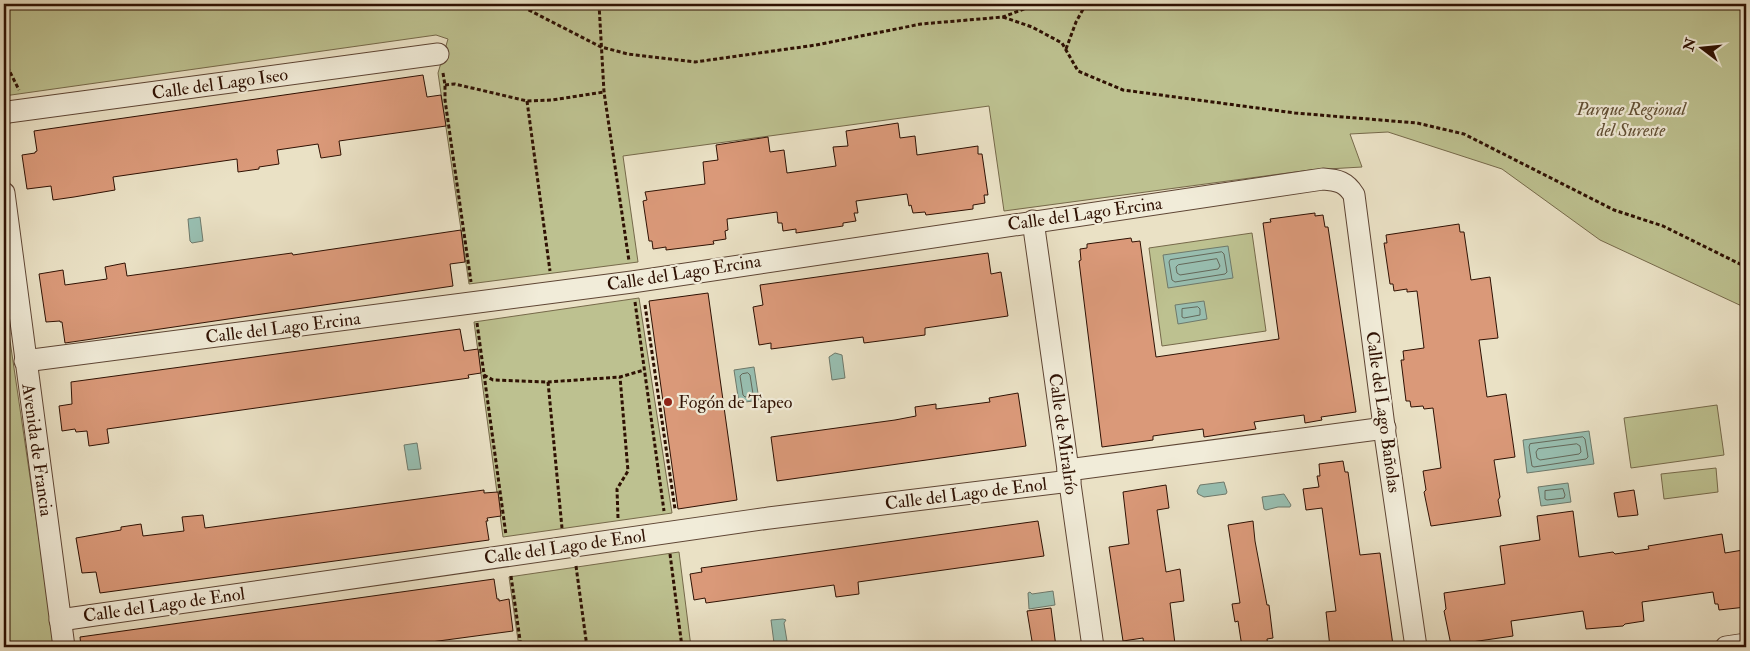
<svg xmlns="http://www.w3.org/2000/svg" width="1750" height="651" font-family="'IM FELL Double Pica',serif">
<style>
.green{fill:#bdc190;stroke:#76694a}
.water{fill:#98beb0;stroke:#6e796b}
.lines{fill:none;stroke-linecap:round;stroke-linejoin:round}
.shore{stroke:#64685a;stroke-width:1}
.building{fill:#da9979;stroke:#2f1103}
.street-casing{stroke:#5e4534;stroke-width:23}
.path{stroke:#2f1103;stroke-width:3;stroke-dasharray:4 2.5;stroke-linecap:butt}
.street{stroke:#f1ecd9;stroke-width:21}
.poi-dot{fill:#8f2418;stroke:#f1ecd9;stroke-width:2}
.labels{text-anchor:middle;dominant-baseline:central;stroke-width:4.5;stroke-linejoin:round;paint-order:stroke}
.street-label{font-size:18px;fill:#2f1103;stroke:#f1ecd9}
.park-label{font-size:18px;font-style:italic;fill:#614f34;stroke:#f1ecd9}
.poi-label{font-size:18px;fill:#2f1103;stroke:#f1ecd9;text-anchor:start}
</style>
<rect width="100%" height="100%" fill="#eae1c5"/>
<filter id="stains"><feTurbulence type="fractalNoise" baseFrequency=".004" numOctaves="4"/><feColorMatrix values="0 0 0 0 .2 0 0 0 0 .09 0 0 0 0 .02 0 0 0 .5 -.17"/></filter>
<radialGradient id="worn" r=".72"><stop offset=".6" stop-color="#630" stop-opacity="0"/><stop offset="1" stop-color="#630" stop-opacity=".3"/></radialGradient>
<!-- green -->
<g class="green">
<path d="M4 4H1746V308L1600 240 1502 169 1388 132 1350 134 1362 167 1310 170 1004 211 989 106 623 156 638 262 469 284 438 73 448 39 436 35 4 96Z"/>
<path d="M1252 233 1266 331 1162 346 1149 248Z"/>
<path d="M639 298 672 513 503 537 474 322Z"/>
<path d="M4 300 55 647H4Z"/>
<path d="M1717 405 1724 455 1631 468 1624 418Z"/>
<path d="M1716 468 1718 492 1664 499 1661 474Z"/>
<path d="M679 552 691 647H519L509 577Z"/>
</g>
<!-- water -->
<g class="water">
<path d="M200 217 203 241 192 243 190 241 188 219Z"/>
<path d="M1228 246 1233 278 1168 288 1163 255Z"/>
<path d="M1204 301 1207 319 1178 324 1175 305Z"/>
<path d="M835 353 842 355 845 378 832 380 829 357Z"/>
<path d="M754 367 759 400 739 403 734 370Z"/>
<path d="M1589 431 1594 464 1527 473 1523 440Z"/>
<path d="M417 443 421 469 408 470 404 445Z"/>
<path d="M1224 482 1227 492 1226 494 1204 497 1198 494 1197 491 1200 485Z"/>
<path d="M1568 483 1571 502 1541 506 1538 487Z"/>
<path d="M1284 494 1291 505 1290 507H1278L1266 510 1264 509 1262 497Z"/>
<path d="M1053 591 1055 605 1029 609 1028 593 1030 592 1032 594Z"/>
<path d="M783 619 786 620 784 623 787 641 774 643 771 620Z"/>
</g>
<g class="lines">
<!-- shore -->
<g class="shore">
<path d="M1222 252 1224 254 1227 272 1225 274 1175 282 1172 280 1169 262 1170 260Z"/>
<path d="M1217 259 1220 266 1218 269 1180 275 1177 273 1176 267 1178 265Z"/>
<path d="M1198 307 1200 309V315L1184 318 1182 317V309Z"/>
<path d="M748 373 750 375 753 394 751 396 745 397 743 395 740 376 742 374Z"/>
<path d="M1583 437 1585 439 1588 457 1586 459 1534 467 1532 466 1529 447 1530 444Z"/>
<path d="M1577 444 1580 446 1581 452 1579 454 1540 460 1537 458 1536 452 1538 449Z"/>
<path d="M1563 489 1565 495 1564 498 1547 500 1545 499V491Z"/>
</g>
</g>
<!-- building -->
<g class="building">
<path d="M423 75 427 97 441 95 446 126 339 141 341 155 321 158 318 144 277 150 279 164 259 167V169L238 172 237 159 113 177 115 190 74 197 53 200 51 186 27 189 22 155 35 153V152L37 151 34 131Z"/>
<path d="M898 123 900 138 915 136 917 155 978 146V154H982L988 195H984L985 203 973 205V209L926 215 925 212 913 213 911 205 909 206 907 194 856 201 858 213H854L856 221 843 223V226L796 233V229L783 231 782 223H778L777 212 727 219 728 230 725 231 726 239 713 241 714 244 666 250V247L653 249 652 241H649L643 201 647 200 645 192 705 184 703 162 718 160 716 145 768 137 770 152 784 150 787 173 836 166 833 147 848 146 846 131Z"/>
<path d="M1315 213V216L1323 215 1325 227H1328L1356 412 1321 417 1322 420 1305 423 1304 415 1254 422 1256 429 1204 437 1203 429 1153 436V440L1102 447 1079 261 1081 260 1080 249 1087 248V244L1131 238 1132 242 1140 241 1156 357 1279 339 1263 223 1271 222 1270 219Z"/>
<path d="M1459 224 1460 232H1464L1471 280 1490 277 1498 338 1479 340 1487 397 1506 394 1515 457 1494 460 1500 497 1498 500 1501 516 1431 526 1424 492 1426 490 1423 471 1441 468 1433 408 1424 409 1423 406 1411 407 1410 401H1406L1401 360H1404L1403 351 1424 348 1417 291 1407 292V289L1394 291 1393 284H1390L1384 243H1387L1386 235Z"/>
<path d="M461 230 465 262 450 264 453 286 65 343 62 322H60V321L46 322 39 274 63 270 65 285 107 279 105 267 125 263 127 276 248 259 292 253 293 255Z"/>
<path d="M988 253 991 274 1001 272 1008 316 925 328V335L864 343 863 337 771 349V343L759 345 753 307 763 305 760 285Z"/>
<path d="M708 293 737 500 678 509 649 301Z"/>
<path d="M460 329 464 351 478 349 481 373 468 375 469 378 107 429 109 443 89 446 87 431 76 432 75 429 62 431 59 406 72 404 71 382Z"/>
<path d="M1018 393 1026 446 777 481 771 437 895 420 916 416 915 407 936 404V409L990 402 989 398Z"/>
<path d="M1343 461 1345 472H1348L1360 555 1380 553 1393 645 1376 647H1330L1326 612 1336 611 1322 508 1306 510 1303 489 1319 487 1317 476H1320L1319 464Z"/>
<path d="M1166 485 1169 508 1157 510 1166 572 1180 569 1184 601 1170 603 1175 644H1172L1173 647H1144L1143 638 1123 641 1109 547 1129 544 1123 492Z"/>
<path d="M484 490V493L498 492 501 516 487 518 488 521H486L489 540 100 593 96 572 82 573 76 538 121 530V527L141 524 143 536 184 531 182 517 203 515 205 528Z"/>
<path d="M1634 490 1638 515 1618 517 1614 493Z"/>
<path d="M1573 511 1579 557 1613 552 1615 554 1649 549 1648 546 1722 534 1725 553 1743 550V552H1746V607L1719 610 1718 604H1715L1713 592 1642 602 1644 621 1625 624 1623 626 1586 629 1583 611 1511 621 1513 636 1451 645 1444 611 1446 609 1444 593 1505 584 1500 546 1540 540 1537 516Z"/>
<path d="M1038 521 1044 556 858 582 859 594 836 597 834 585 706 603 705 598 694 600 690 574 702 572 701 568Z"/>
<path d="M1253 521 1255 541 1267 605H1269L1273 638 1267 639 1268 647H1242L1238 621 1235 622 1232 604 1240 603 1228 525Z"/>
<path d="M494 579 497 599H499V601L509 599 513 631 431 642V644L411 647H81L80 637Z"/>
<path d="M1051 608 1056 647H1033L1027 611Z"/>
</g>
<g class="lines">
<defs>
<g id="street">
<path d="M4 114 8 112 438 54"/>
<path d="M4 193 64 647"/>
<path d="M1033 221 1093 647"/>
<path d="M25 361 632 282 1323 179C1338 180 1346 182 1354 195L1385 434 1416 647"/>
<path d="M1068 470 1385 428"/>
<path d="M60 620 769 518 1070 481"/>
<path d="M1726 647 1746 644"/>
</g>
</defs>
<!-- street casing -->
<use href="#street" class="street-casing"/>
<!-- path -->
<g class="path">
<path d="M517 4 601 47 628 54 695 62 816 45 921 24 1003 17 1037 4"/>
<path d="M599 4 604 92 629 261"/>
<path d="M1003 17 1032 27 1062 43 1078 71 1123 90 1295 113 1417 123 1464 134 1614 210 1663 226 1746 267"/>
<path d="M1066 49 1076 22 1086 4"/>
<path d="M4 54 6 64 19 90"/>
<path d="M443 73 445 85V100L471 282"/>
<path d="M445 85 455 84 527 101 552 100 604 92"/>
<path d="M527 101 550 271"/>
<path d="M635 302 664 511"/>
<path d="M645 305 675 509"/>
<path d="M477 323 506 535"/>
<path d="M484 375 493 380 548 382 620 377 644 370"/>
<path d="M548 382 562 528"/>
<path d="M618 518 617 489 628 471 620 377"/>
<path d="M670 554 682 647"/>
<path d="M576 566 587 647"/>
<path d="M511 576 521 647"/>
</g>
<!-- street -->
<use href="#street" class="street"/>
</g>
<!-- markers -->
<circle class="poi-dot" cx="668" cy="402" r="5"/>
<g class="labels">
<!-- street labels -->
<g class="street-label">
<text transform="translate(220 84) rotate(-8)">Calle del Lago Iseo</text>
<text transform="translate(1085 214) rotate(-8)">Calle del Lago Ercina</text>
<text transform="translate(684 273) rotate(-9)">Calle del Lago Ercina</text>
<text transform="translate(283 328) rotate(-7)">Calle del Lago Ercina</text>
<text transform="translate(1383 412) rotate(82)">Calle del Lago Bañolas</text>
<text transform="translate(1063 434) rotate(82)">Calle de Miralrío</text>
<text transform="translate(37 450) rotate(82)">Avenida de Francia</text>
<text transform="translate(966 494) rotate(-7)">Calle del Lago de Enol</text>
<text transform="translate(565 547) rotate(-8)">Calle del Lago de Enol</text>
<text transform="translate(164 605) rotate(-8)">Calle del Lago de Enol</text>
</g>
<!-- park labels -->
<g class="park-label">
<text x="1631" y="109">Parque Regional<tspan x="1631" dy="21">del Sureste</tspan></text>
</g>
<!-- poi labels -->
<g class="poi-label">
<text x="678" y="402">Fogón de Tapeo</text>
</g>
</g>
<!-- margin -->
<rect width="1750" height="651" fill="none" stroke="#eae1c5" stroke-width="20"/>
<rect x="5" y="5" width="1740" height="641" fill="none" stroke="#2f1103" stroke-width="2.5"/>
<rect x="10" y="10" width="1730" height="631" fill="none" stroke="#2f1103"/>
<!-- north arrow -->
<g transform="translate(1702 48) rotate(286)" stroke="#f1ecd9" stroke-width="4" paint-order="stroke">
<path d="M0-4L9 19L0 12L-9 19Z" fill="#2f1103"/>
<text y="-8" font-size="14" font-weight="bold" text-anchor="middle" fill="#2f1103">N</text>
</g>
<rect width="100%" height="100%" filter="url(#stains)"/>
<rect width="100%" height="100%" fill="url(#worn)"/>
</svg>
